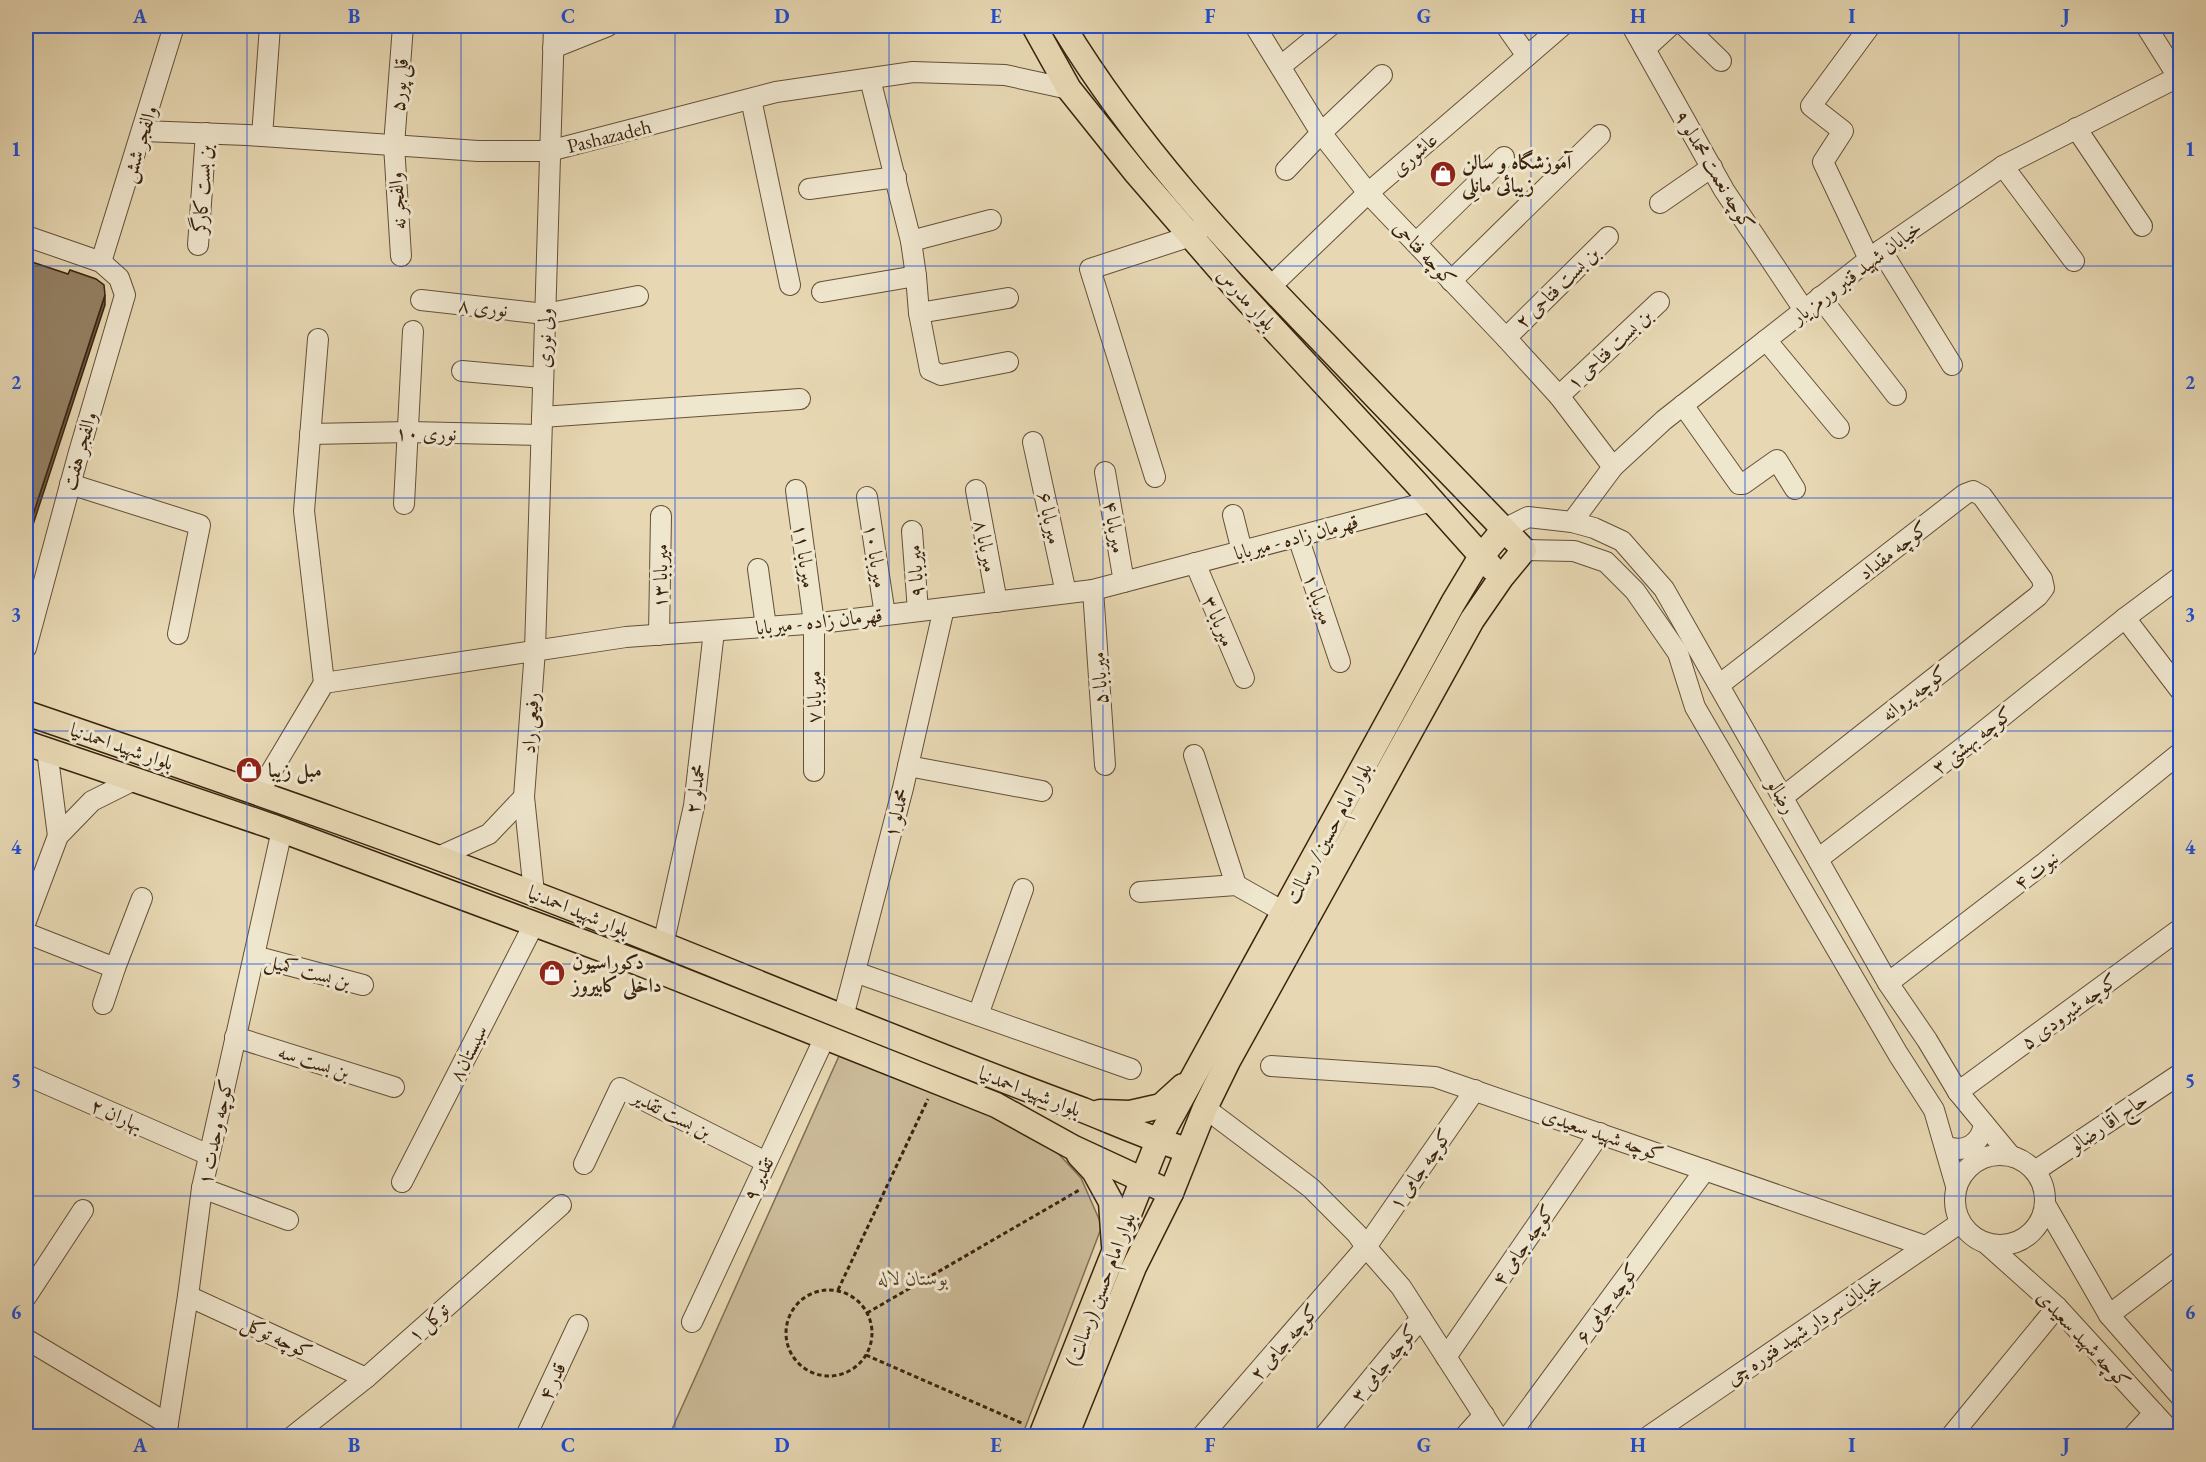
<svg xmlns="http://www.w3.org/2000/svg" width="2206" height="1462" font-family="'EB Garamond',Amiri,serif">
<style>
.green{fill:#cab997;stroke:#826e52;stroke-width:1.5}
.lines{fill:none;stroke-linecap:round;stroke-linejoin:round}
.minor-casing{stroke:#655037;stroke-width:22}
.major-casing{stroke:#3a230e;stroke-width:27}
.path{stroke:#3a230e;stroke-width:3;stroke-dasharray:4.5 3;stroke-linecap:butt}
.minor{stroke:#efe6ce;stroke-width:20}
.major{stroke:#e7d8b3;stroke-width:24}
.shaded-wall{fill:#685a46;stroke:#3a230e;stroke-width:1.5}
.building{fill:#948164;stroke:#3a230e;stroke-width:1.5}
.grid{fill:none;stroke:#1d4ed8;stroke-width:1.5;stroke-opacity:0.55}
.labels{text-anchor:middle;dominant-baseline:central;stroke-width:6;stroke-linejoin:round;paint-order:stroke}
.street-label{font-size:20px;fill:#3a230e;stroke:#efe6ce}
.poi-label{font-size:20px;font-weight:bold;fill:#3a230e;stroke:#efe6ce;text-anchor:start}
.park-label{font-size:20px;font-style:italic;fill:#5e4830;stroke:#efe6ce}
.neatline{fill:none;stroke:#1d4ed8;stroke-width:2}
.grid-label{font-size:20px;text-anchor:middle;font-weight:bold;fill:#1d4ed8}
</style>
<rect width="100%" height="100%" fill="#e7d8b3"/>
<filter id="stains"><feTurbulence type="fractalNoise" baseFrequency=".00333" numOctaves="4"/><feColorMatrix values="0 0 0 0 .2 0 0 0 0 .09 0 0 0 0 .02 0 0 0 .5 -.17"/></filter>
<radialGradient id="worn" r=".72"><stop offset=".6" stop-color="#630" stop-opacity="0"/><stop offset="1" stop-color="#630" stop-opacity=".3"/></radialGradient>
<!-- green -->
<path class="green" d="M839 1056 1028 1130 1053 1148 1081 1178 1102 1226 1022 1436H669Z"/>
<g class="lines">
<defs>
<g id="minor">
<path d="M1255 26 1321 133 1368 193 1506 338 1559 396 1613 467"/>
<path d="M1506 26 1527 56"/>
<path d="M1632 26 1724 190 1804 310"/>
<path d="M1685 26 1721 61"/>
<path d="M2146 26 2180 80"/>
<path d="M553 48 608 26"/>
<path d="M1645 49 1670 26"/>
<path d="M1281 66 1330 26"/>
<path d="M870 79 911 241 916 276 919 313 930 370 941 375 1008 362"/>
<path d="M751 99 790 285"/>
<path d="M2076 128 2142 226"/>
<path d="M143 131 247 135 478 151H549L776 92 913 72 1005 75 1069 89"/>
<path d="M262 136 270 26"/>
<path d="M2003 166 2074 261"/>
<path d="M1286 170 1321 133 1382 75"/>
<path d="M809 189 896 177"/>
<path d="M1660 203 1712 167"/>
<path d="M26 236 101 262 119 278 125 295 79 452 26 648"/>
<path d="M911 241 991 220"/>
<path d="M1416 243 1504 157"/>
<path d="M198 245 206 133"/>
<path d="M1881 250 1952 365"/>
<path d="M401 256 394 145 403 26"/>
<path d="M1869 259 1823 162 1843 131 1811 106 1870 26"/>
<path d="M101 262 174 26"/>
<path d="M1451 281 1600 135"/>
<path d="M1270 287 1368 193 1562 26"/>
<path d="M822 292 916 276"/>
<path d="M1820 297 1896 395"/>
<path d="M421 300 545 314 638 296"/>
<path d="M919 313 1008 298"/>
<path d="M1506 338 1608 237"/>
<path d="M318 339 304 511 324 683"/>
<path d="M1766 340 1839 428"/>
<path d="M462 371 542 378"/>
<path d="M1559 396 1659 302"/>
<path d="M1683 405 1739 484H1743L1777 460 1795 489"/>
<path d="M542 417 800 399"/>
<path d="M310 434 409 432 541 435"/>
<path d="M1033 442 1066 593"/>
<path d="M1105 472 1124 582"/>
<path d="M1155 477 1090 269 1191 236 1200 229"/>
<path d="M70 484 200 525 178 634"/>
<path d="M796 490 814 623V771"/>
<path d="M976 490 997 602"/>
<path d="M867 497 885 615"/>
<path d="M404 504 413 331"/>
<path d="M1233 515 1242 551"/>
<path d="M1572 522 1613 467 1664 420 1881 250 2003 166 2180 76"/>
<path d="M1504 529 1528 517 1572 522 1594 528 1622 541 1664 589 1888 983 1927 1040 1958 1092 2010 1155"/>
<path d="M912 531 918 611"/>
<path d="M1298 537 1340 662"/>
<path d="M1524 550 1574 551 1606 562 1635 591 1678 653 1695 707 1898 1054 1934 1110 1956 1186"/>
<path d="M1195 563 1244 678"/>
<path d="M758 569 766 627"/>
<path d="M1093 590 1105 765"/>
<path d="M2125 618 2180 690"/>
<path d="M659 635 661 516"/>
<path d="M1719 685 1965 494 1973 491 1982 496 2042 579 2044 588 2038 596 1783 797"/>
<path d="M47 750 58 836"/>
<path d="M1194 755 1236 885"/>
<path d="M908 766 1042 791"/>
<path d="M259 792 324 683 626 637 820 623 1093 590 1432 501"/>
<path d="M438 857 489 834 524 797"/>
<path d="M1818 859 1974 739 2125 618 2180 577"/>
<path d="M1140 892 1236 885 1284 912"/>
<path d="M534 893 524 797 535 650 554 26"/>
<path d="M26 921 58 836 92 801 134 780"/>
<path d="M26 933 115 968 142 898"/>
<path d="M663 945 694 806 714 631"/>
<path d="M254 956 363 985"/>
<path d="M855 972 1131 1069"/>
<path d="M1888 983 2043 864 2180 753"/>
<path d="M103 1004 115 968"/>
<path d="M978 1015 1023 889"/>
<path d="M843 1017 903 788 944 608"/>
<path d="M235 1037 394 1087"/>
<path d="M1271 1066 1435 1077 1925 1246"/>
<path d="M26 1075 209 1155"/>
<path d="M1958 1092 2180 929"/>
<path d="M1205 1108 1311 1188 1357 1234 1366 1247 1401 1287 1497 1436"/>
<path d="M1945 1146C1964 1154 1981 1144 1984 1124"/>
<circle cx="2000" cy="1200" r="45"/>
<path d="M584 1164 620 1088 766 1162"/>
<path d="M2035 1171 2180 1074"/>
<path d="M402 1182 534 924"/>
<path d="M202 1188 288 1220"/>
<path d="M2045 1204 2109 1315 2180 1396"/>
<path d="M1988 1245 2057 1307 2175 1436"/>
<path d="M188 1296 366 1378"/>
<path d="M26 1297 83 1210"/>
<path d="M2109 1315 2180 1261"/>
<path d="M692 1322 825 1037"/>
<path d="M26 1339 168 1424"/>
<path d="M1446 1357 1600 1133"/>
<path d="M166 1436 188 1296 202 1188 282 830"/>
<path d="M293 1436 366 1378 561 1205"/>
<path d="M526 1436 578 1325"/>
<path d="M1202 1436 1366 1247 1475 1090"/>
<path d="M1324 1436 1421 1318"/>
<path d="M1465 1436 1484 1415"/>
<path d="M1509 1436 1705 1170"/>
<path d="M1649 1436 1960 1223"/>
<path d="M1951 1436 2057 1307"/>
<path d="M2133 1436 2154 1413"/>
</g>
<g id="major">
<path d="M1034 26 1069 89 1137 174 1234 286 1417 484 1492 568"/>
<path d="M1063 26C1134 143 1229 246 1325 344 1391 413 1458 482 1524 550L1501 578 1472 620 1228 1061 1205 1108 1171 1193 1134 1267 1066 1436"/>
<path d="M26 713C234 784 443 856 647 938 792 996 936 1056 1083 1110 1118 1124 1151 1139 1187 1150"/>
<path d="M26 743 271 826 639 963 996 1105 1074 1148 1171 1193"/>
<path d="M1100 1112 1130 1113 1161 1106 1183 1086"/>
<path d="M1079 1155 1094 1171 1111 1202 1114 1245"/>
<path d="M1041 1436 1158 1141 1453 603 1480 558 1504 529"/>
</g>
</defs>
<!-- minor casing -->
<use href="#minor" class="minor-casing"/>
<!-- major casing -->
<use href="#major" class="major-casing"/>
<!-- path -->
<g class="path">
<circle cx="829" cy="1333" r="43"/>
<path d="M838 1290 928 1099"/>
<path d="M867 1313 1081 1189"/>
<path d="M866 1355 1024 1424"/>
</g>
<!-- minor -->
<use href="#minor" class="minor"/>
<!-- major -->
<use href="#major" class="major"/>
</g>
<!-- shaded-wall -->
<path class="shaded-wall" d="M105 295V305L26 546V536Z"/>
<!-- building -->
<path class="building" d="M26 260 68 274 70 270 96 279 104 285 105 295 26 536Z"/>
<!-- grid -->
<path class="grid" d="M247 26V1436M461 26V1436M675 26V1436M889 26V1436M1103 26V1436M1317 26V1436M1531 26V1436M1745 26V1436M1959 26V1436M26 266H2180M26 498H2180M26 731H2180M26 964H2180M26 1196H2180"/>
<!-- icons -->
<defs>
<symbol id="shop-disc" viewBox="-11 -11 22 22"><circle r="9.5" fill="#8f2418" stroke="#efe6ce"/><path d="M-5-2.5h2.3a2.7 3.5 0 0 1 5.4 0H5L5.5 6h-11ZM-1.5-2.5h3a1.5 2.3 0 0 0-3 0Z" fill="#fff"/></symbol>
</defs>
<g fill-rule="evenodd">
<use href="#shop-disc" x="1428" y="159" width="30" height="30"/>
<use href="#shop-disc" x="234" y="755" width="30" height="30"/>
<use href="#shop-disc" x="537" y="958" width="30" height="30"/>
</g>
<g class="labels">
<!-- street labels -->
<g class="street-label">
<text transform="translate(399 85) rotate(-85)">قلی پور۵</text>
<text transform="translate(609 136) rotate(-14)">Pashazadeh</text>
<text transform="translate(139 144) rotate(-73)">والفجر شش</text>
<text transform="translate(1414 154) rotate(-41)">عاشوری</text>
<text transform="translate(1715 170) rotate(59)">کوچه نعمت محمدلو ۹</text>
<text transform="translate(202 189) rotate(-86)">بن بست کارگر</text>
<text transform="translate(397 201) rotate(-94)">والفجر نه</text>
<text transform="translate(1425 253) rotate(47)">کوچه فتاحی</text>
<text transform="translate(1856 272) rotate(-37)">خیابان شهید قنبر ورمزیار</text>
<text transform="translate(1557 287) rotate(-44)">بن بست فتاحی ۲</text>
<text transform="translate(1247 299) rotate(48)">بلوار مدرس</text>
<text transform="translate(483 307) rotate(6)">نوری ۸</text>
<text transform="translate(544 338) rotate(-88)">ولی نوری</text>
<text transform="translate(1609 349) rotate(-43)">بن بست فتاحی ۱</text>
<text transform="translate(426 433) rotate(1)">نوری ۱۰</text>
<text transform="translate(79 451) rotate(-74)">والفجر هفت</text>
<text transform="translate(1050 518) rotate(78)">میربابا ۶</text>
<text transform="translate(1115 527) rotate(80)">میربابا ۴</text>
<text transform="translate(1296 537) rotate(-15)">قهرمان زاده - میربابا</text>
<text transform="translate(986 546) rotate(79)">میربابا ۸</text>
<text transform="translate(1893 550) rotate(-38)">کوچه مقداد</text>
<text transform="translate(805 556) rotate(82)">میربابا ۱۱</text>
<text transform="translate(876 556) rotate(81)">میربابا ۱۰</text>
<text transform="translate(915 571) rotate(-94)">میربابا ۹</text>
<text transform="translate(660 576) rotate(-89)">میربابا ۱۳</text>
<text transform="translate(1319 599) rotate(71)">میربابا ۱</text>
<text transform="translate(819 621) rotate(-6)">قهرمان زاده - میربابا</text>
<text transform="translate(1219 621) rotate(67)">میربابا ۳</text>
<text transform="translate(1099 678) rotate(-94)">میربابا ۵</text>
<text transform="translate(1914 693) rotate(-38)">کوچه پروانه</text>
<text transform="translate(814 697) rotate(-90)">میربابا ۷</text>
<text transform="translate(530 723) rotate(-86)">رفیعی راد</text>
<text transform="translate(1972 740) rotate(-38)">کوچه بهشتی ۳</text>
<text transform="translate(122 746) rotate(19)">بلوار شهید احمدنیا</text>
<text transform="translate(695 789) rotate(-82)">محمدلو ۲</text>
<text transform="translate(1782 796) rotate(60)">رضالو</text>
<text transform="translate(896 813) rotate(-76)">محمدلو ۱</text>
<text transform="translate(1328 833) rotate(-61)">بلوار امام حسین/ رسالت</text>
<text transform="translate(2036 870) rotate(-38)">نبوت ۴</text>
<text transform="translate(579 911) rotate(22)">بلوار شهید احمدنیا</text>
<text transform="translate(308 971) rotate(15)">بن بست کمیل</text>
<text transform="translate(2069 1011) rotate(-36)">کوچه شیرودی ۵</text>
<text transform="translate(468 1053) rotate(-63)">سیستان۸</text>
<text transform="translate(314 1062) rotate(18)">بن بست سه</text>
<text transform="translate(1030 1091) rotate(21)">بلوار شهید احمدنیا</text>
<text transform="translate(672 1114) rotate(27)">بن بست تقدیر</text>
<text transform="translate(117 1115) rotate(24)">بهاران ۲</text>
<text transform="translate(2108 1122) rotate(-34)">حاج آقا رضالو</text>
<text transform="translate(215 1132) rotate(-78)">کوچه وحدت ۱</text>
<text transform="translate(1603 1134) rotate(19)">کوچه شهید سعیدی</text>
<text transform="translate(1420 1169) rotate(-55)">کوچه جامی ۱</text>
<text transform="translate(758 1179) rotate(-65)">۹ تقدیر</text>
<text transform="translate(1523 1245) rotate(-55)">کوچه جامی ۴</text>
<text transform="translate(1100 1289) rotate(-69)">بلوار امام حسین (رسالت)</text>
<text transform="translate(1607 1303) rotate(-54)">کوچه جامی ۶</text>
<text transform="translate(428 1322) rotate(-42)">توکل ۱</text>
<text transform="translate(1804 1329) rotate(-34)">خیابان سردار شهید فتوره چی</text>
<text transform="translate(277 1337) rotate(25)">کوچه توکل</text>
<text transform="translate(2084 1339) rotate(47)">کوچه شهید سعیدی</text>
<text transform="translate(1284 1342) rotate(-49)">کوچه جامی ۲</text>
<text transform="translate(1384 1363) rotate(-51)">کوچه جامی ۳</text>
<text transform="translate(552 1381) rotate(-65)">قدر ۴</text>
</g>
<!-- poi labels -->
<g class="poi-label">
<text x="1462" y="162">آموزشگاه و سالن<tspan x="1462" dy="23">زیبائی مانِلی</tspan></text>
<text x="268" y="770">مبل زیبا</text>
<text x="572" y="962">دکوراسیون<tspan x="572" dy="23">داخلی کابیروز</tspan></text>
</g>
<!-- park labels -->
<g class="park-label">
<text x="913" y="1278">بوستان لاله</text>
</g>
</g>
<!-- margin -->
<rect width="2206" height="1462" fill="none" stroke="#e7d8b3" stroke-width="66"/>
<rect x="33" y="33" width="2140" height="1396" class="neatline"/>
<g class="grid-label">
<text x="140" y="23">A</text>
<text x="354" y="23">B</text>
<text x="568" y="23">C</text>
<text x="782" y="23">D</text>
<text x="996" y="23">E</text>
<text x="1210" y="23">F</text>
<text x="1424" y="23">G</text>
<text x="1638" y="23">H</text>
<text x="1852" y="23">I</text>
<text x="2066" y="23">J</text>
<text x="16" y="156">1</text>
<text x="2190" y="156">1</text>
<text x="16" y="389">2</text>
<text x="2190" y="389">2</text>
<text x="16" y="621">3</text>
<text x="2190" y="621">3</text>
<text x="16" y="854">4</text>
<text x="2190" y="854">4</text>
<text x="16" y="1087">5</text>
<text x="2190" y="1087">5</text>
<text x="16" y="1319">6</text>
<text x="2190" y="1319">6</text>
<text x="140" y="1452">A</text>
<text x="354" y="1452">B</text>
<text x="568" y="1452">C</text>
<text x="782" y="1452">D</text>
<text x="996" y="1452">E</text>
<text x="1210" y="1452">F</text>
<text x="1424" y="1452">G</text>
<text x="1638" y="1452">H</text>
<text x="1852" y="1452">I</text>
<text x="2066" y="1452">J</text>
</g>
<rect width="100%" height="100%" filter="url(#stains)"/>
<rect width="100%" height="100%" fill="url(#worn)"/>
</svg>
